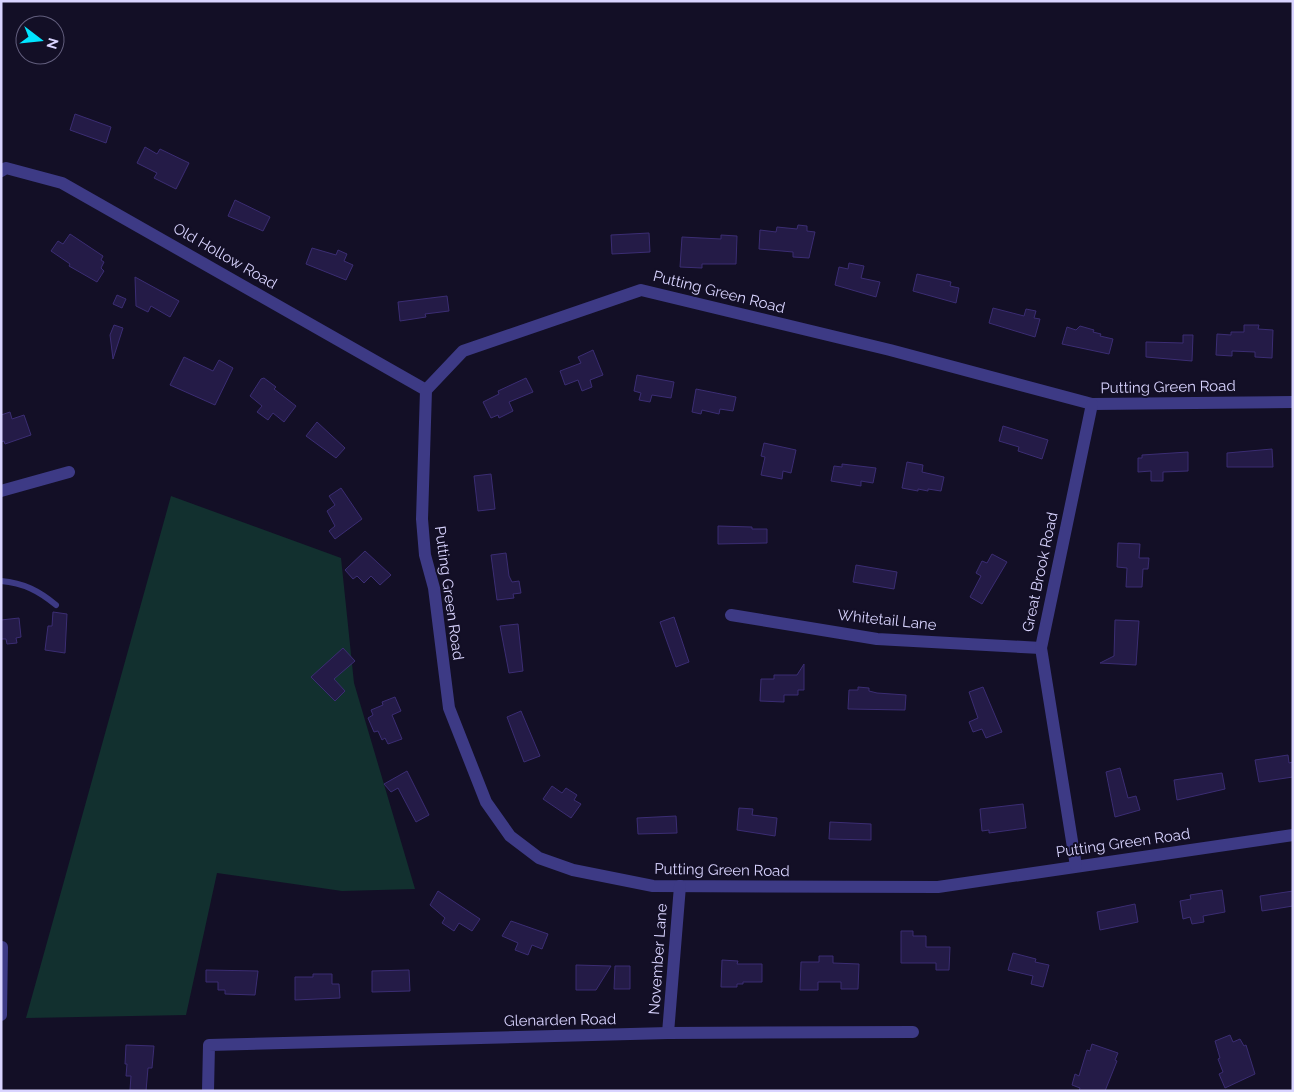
<svg xmlns="http://www.w3.org/2000/svg" width="1294" height="1092" font-family="Raleway,sans-serif">
<style>
.green{fill:#12302f}
.building{fill:#241b47;stroke:#3b2d73}
.lines{fill:none;stroke-linecap:round;stroke-linejoin:round}
.service{stroke:#3d3a85;stroke-width:6}
.minor{stroke:#3d3a85;stroke-width:12}
.labels{text-anchor:middle;dominant-baseline:central;stroke-width:4;stroke-linejoin:round;paint-order:stroke}
.street-label{font-size:15px;fill:#d9d4ff;stroke:#130f26}
</style>
<rect width="100%" height="100%" fill="#130f26"/>
<!-- green -->
<path class="green" d="M171 496 341 558 354 683 415 889 342 891 217 873 186 1015 26 1018Z"/>
<!-- building -->
<g class="building">
<path d="M75 114 111 127 106 143 70 130Z"/>
<path d="M145 147 157 154 160 149 189 163 176 189 154 178 157 173 137 163Z"/>
<path d="M235 200 270 217 263 231 228 216Z"/>
<path d="M798 225 807 226V231L815 232 809 258 793 257V252L759 249 760 230 776 232 777 227 797 229Z"/>
<path d="M649 233 650 252 612 254 611 235Z"/>
<path d="M70 234 103 256 101 260 104 262 101 268 104 271 97 282 69 266 70 264 51 251 58 241 63 244Z"/>
<path d="M721 235 737 236 736 264H702V268L680 267 682 237 721 239Z"/>
<path d="M312 248 336 255 338 250 347 254 344 261 353 265 346 280 306 264Z"/>
<path d="M849 263 864 266 861 278 880 282 876 297 835 285 839 267 848 269Z"/>
<path d="M917 274 951 282 950 286 959 288 956 303 913 291Z"/>
<path d="M135 277 179 301 170 317 151 306 148 312 136 306Z"/>
<path d="M117 295 126 299 122 308 113 304Z"/>
<path d="M447 296 449 311 425 314 426 317 400 321 398 302Z"/>
<path d="M993 308 1024 316 1026 309 1036 311 1034 318 1040 319 1035 337 989 323Z"/>
<path d="M114 325 123 328 113 359 110 335Z"/>
<path d="M1244 325H1259L1258 329 1273 330 1272 358 1255 357V352L1232 351V356L1216 355 1217 334 1231 335V332H1244Z"/>
<path d="M1080 326 1094 330 1093 332 1101 334 1100 336 1113 339 1109 354 1062 344 1067 327 1076 330Z"/>
<path d="M1183 335H1193L1192 361 1146 357V342L1183 343Z"/>
<path d="M593 350 603 375 590 380 592 387 582 391 578 380 565 385 560 371 581 363 578 357Z"/>
<path d="M184 357 213 371 219 360 233 368 215 405 170 385Z"/>
<path d="M637 375 674 382 671 398 652 395 650 402 639 400 641 393 634 391Z"/>
<path d="M264 378 276 387 274 389 296 406 284 422 273 413 268 420 257 412 262 406 250 396 261 379Z"/>
<path d="M526 378 533 392 509 402 513 411 499 418 498 415 491 418 483 402 499 394 498 391Z"/>
<path d="M696 389 736 397 733 411 720 409 719 414 702 410 701 414 692 412Z"/>
<path d="M10 412 12 419 24 415 31 435 5 444 4 441 1 442V415Z"/>
<path d="M317 422 345 448 336 458 306 436Z"/>
<path d="M1003 426 1048 440 1042 459 1018 451 1019 447 999 441Z"/>
<path d="M764 443 796 450 791 473 783 471 782 479 761 475 765 457 761 456Z"/>
<path d="M1272 449 1273 467H1227V453Z"/>
<path d="M1188 452V471L1163 472V481H1151V471L1138 472V458H1142V455Z"/>
<path d="M907 462 923 465 922 472 944 477 941 491 928 489V491L918 489V491L902 488Z"/>
<path d="M842 464 876 468 873 483 861 481V486L831 481 834 466 842 467Z"/>
<path d="M491 474 495 509 478 511 474 476Z"/>
<path d="M341 488 362 519 335 539 329 531 335 526 327 511 335 505 329 496Z"/>
<path d="M718 526 752 527V529H767V543L718 544Z"/>
<path d="M1118 543 1140 544 1139 558H1149L1148 569H1143L1142 587H1126L1127 568 1117 567Z"/>
<path d="M365 551 391 575 380 585 371 576 364 583 357 576 353 579 345 570Z"/>
<path d="M506 553 509 576 512 582 519 581 521 593 513 594 514 598 497 600 491 555Z"/>
<path d="M992 554 1007 562 982 604 970 597 981 576 976 573 982 561 987 563Z"/>
<path d="M856 565 897 572 894 589 853 582Z"/>
<path d="M53 612 67 614 65 653 45 650 48 626H52Z"/>
<path d="M674 617 689 662 676 667 660 622Z"/>
<path d="M19 618 21 637 16 638 17 643 7 644 6 639H1V620Z"/>
<path d="M1115 620 1139 621 1136 665 1100 663 1114 656Z"/>
<path d="M518 624 523 671 509 673 500 626Z"/>
<path d="M343 648 355 661 334 679 345 691 335 701 311 677Z"/>
<path d="M804 664V690H798V695H784V702L760 701 761 679H774V675H797Z"/>
<path d="M858 687 869 688V691L877 693 906 695 905 710 848 709 849 690H858Z"/>
<path d="M983 687 1002 732 986 738 982 729 973 732 969 722 978 718 969 692Z"/>
<path d="M395 697 401 711 392 715 402 739 388 744 385 738 382 740 378 731 374 732 368 718 373 715 371 710 383 705 382 702Z"/>
<path d="M521 711 540 756 524 762 507 717Z"/>
<path d="M1288 755 1289 763 1293 762V777L1259 782 1255 760Z"/>
<path d="M1120 768 1128 798 1136 796 1140 810 1115 817 1106 772Z"/>
<path d="M407 771 429 815 416 822 398 788 391 792 384 784Z"/>
<path d="M1222 773 1225 789 1177 800 1174 780Z"/>
<path d="M552 786 562 793 566 788 577 795 574 800 581 804 571 818 543 799Z"/>
<path d="M1023 804 1026 828 989 833V830L982 831 980 809Z"/>
<path d="M739 808 753 809 752 815 777 818 775 836 737 830Z"/>
<path d="M676 816 677 833 638 834 637 818Z"/>
<path d="M830 822 871 824V840L829 839Z"/>
<path d="M1222 890 1225 912 1203 916 1204 922 1192 924 1190 917 1183 919 1180 901 1191 899 1190 895Z"/>
<path d="M438 891 480 919 472 931 459 923 454 931 442 923 445 918 430 905Z"/>
<path d="M1293 891V906L1262 911 1260 896Z"/>
<path d="M1135 904 1138 922 1100 930 1097 912Z"/>
<path d="M511 921 548 934 542 949 532 945 528 955 515 950 518 943 502 936Z"/>
<path d="M901 931H913V936H926V947H950L949 970H936V963H901Z"/>
<path d="M1013 953 1036 959 1035 962 1049 965 1043 987 1031 984 1033 976 1008 970Z"/>
<path d="M819 956H833V963L859 964 858 989H841V982H818V990H800L801 962H819Z"/>
<path d="M722 960 738 961 737 964H762V982H743V984H737V987H721Z"/>
<path d="M576 965 611 966 596 990H576Z"/>
<path d="M615 966H630V989H614Z"/>
<path d="M206 970 258 971 255 995 225 994V990H218V982H206Z"/>
<path d="M409 970 410 991 372 992V971Z"/>
<path d="M313 974H332V984H339L340 998 295 1000V977H313Z"/>
<path d="M1230 1035 1233 1042 1240 1039 1244 1046 1246 1045 1255 1074 1225 1088 1219 1074 1223 1072 1218 1059 1220 1058 1215 1041Z"/>
<path d="M1092 1044 1118 1053 1115 1060 1117 1061 1105 1091H1079L1080 1088 1072 1085 1075 1074 1079 1076 1087 1050 1090 1051Z"/>
<path d="M126 1045 154 1046 152 1068H148L146 1091 130 1090 131 1076H126L127 1064H125Z"/>
</g>
<g class="lines">
<!-- service -->
<path class="service" d="M1 581C24 583 39 591 56 605"/>
<!-- minor -->
<g class="minor">
<path d="M1 171 6 168 62 183 426 390"/>
<path d="M1293 402 1092 404 890 350 641 290 463 351 426 390 422 519 425 555 434 588 449 708 486 802 510 836 539 858 573 870 653 886 938 887 1293 835"/>
<path d="M1 491 69 472"/>
<path d="M731 615 877 639 1041 648"/>
<path d="M1076 866 1041 648 1092 404"/>
<path d="M1 1015 2 947"/>
<path d="M668 1033 680 886"/>
<path d="M208 1091 209 1045 668 1033 913 1032"/>
</g>
</g>
<g class="labels">
<!-- street labels -->
<g class="street-label">
<text transform="translate(225 256) rotate(30)">Old Hollow Road</text>
<text transform="translate(719 292) rotate(14)">Putting Green Road</text>
<text transform="translate(1168 387) rotate(-1)">Putting Green Road</text>
<text transform="translate(1040 572) rotate(-78)">Great Brook Road</text>
<text transform="translate(449 593) rotate(82)">Putting Green Road</text>
<text transform="translate(887 620) rotate(6)">Whitetail Lane</text>
<text transform="translate(1123 843) rotate(-8)">Putting Green Road</text>
<text transform="translate(722 870) rotate(1)">Putting Green Road</text>
<text transform="translate(658 959) rotate(-86)">November Lane</text>
<text transform="translate(560 1020) rotate(-1)">Glenarden Road</text>
</g>
</g>
<!-- border -->
<rect width="1294" height="1092" fill="none" stroke="#d9d4ff" stroke-width="5"/>
<!-- north arrow -->
<g transform="translate(40 40) rotate(106)"><circle r="24" fill="#130f26" stroke="#625e7d"/>
<path d="M0-4L9 19L0 12L-9 19Z" fill="#00e5ff"/>
<text y="-8" font-size="14" font-weight="bold" text-anchor="middle" fill="#d9d4ff">N</text>
</g>
</svg>
